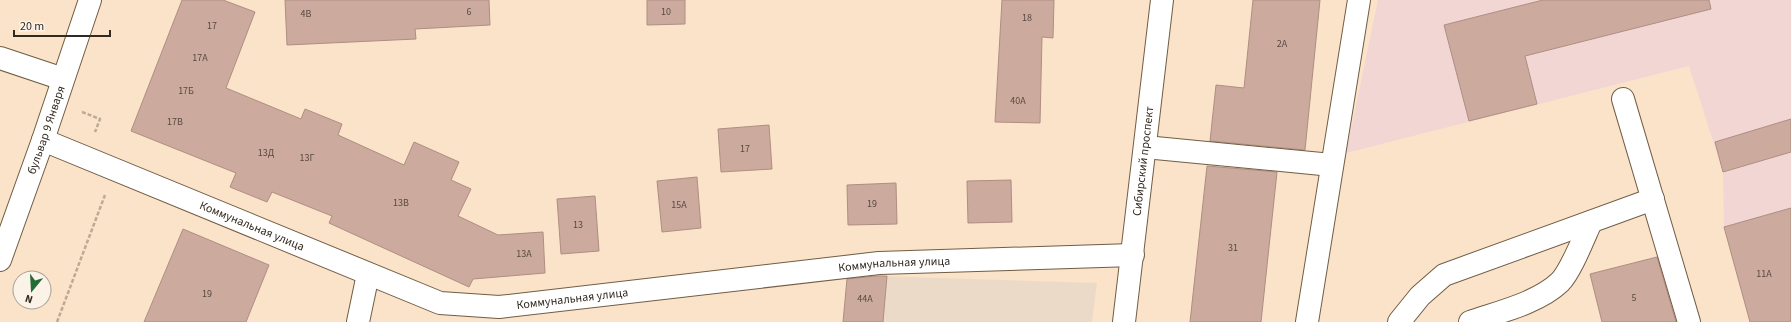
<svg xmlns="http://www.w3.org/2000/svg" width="1791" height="322" font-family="'Source Sans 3',sans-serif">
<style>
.industrial{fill:#f1d6d4}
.education{fill:#ecdac9}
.building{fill:#ccaa9e;stroke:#af8e83}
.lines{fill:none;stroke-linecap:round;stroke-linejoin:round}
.minor-casing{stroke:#705d45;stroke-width:24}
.path{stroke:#bdaa94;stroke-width:2.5;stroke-dasharray:4 2;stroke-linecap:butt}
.minor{stroke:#fff;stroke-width:22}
.labels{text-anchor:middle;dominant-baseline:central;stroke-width:3.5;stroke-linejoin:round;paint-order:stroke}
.number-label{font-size:10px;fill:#584a40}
.street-label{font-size:12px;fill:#322a20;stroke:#fcf3e8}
</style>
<rect width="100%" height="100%" fill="#fae3c8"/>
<!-- industrial -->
<path class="industrial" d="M1378 0H1791V322H1750L1724 227 1723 172 1689 66 1346 153Z"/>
<!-- education -->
<path class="education" d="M847 275 1097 283 1092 322H843Z"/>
<!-- building -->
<g class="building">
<path d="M182 0H223L255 12 226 88 301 119 305 109 342 124 338 135 404 165 414 142 459 162 451 180 471 189 458 216 498 235 543 232 545 273 473 279 469 287 329 223 332 216 272 192 267 202 230 187 236 173 131 131Z"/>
<path d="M285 0H489L490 25 415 29 416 39 287 45Z"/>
<path d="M647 0H685V24L647 25Z"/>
<path d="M1002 0H1054L1053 38 1042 37 1040 123 995 122Z"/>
<path d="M1253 0H1320L1305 150 1210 141 1216 85 1244 88Z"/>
<path d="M1543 0H1709L1711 9 1525 56 1537 104 1469 121 1444 25Z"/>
<path d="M1791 119V152L1723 172 1715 142Z"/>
<path d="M769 125 772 169 721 172 718 129Z"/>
<path d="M1207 166 1277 172 1261 322H1190Z"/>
<path d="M697 177 701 228 662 232 657 181Z"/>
<path d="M1011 180 1012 222 968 223 967 181Z"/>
<path d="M896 183 897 224 848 225 847 185Z"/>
<path d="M595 196 599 251 561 254 557 199Z"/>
<path d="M1791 208V322H1750L1724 227Z"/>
<path d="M183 229 269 265 246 322H144Z"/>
<path d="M1657 257 1676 322H1602L1590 274Z"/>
<path d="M876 276H887L883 322H843L847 279Z"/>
</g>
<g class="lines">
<defs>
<g id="minor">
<path d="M0 58 63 79"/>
<path d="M1623 99 1689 322"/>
<path id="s1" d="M43 140 440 303 499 307 879 263 1133 255"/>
<path d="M1145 147 1332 165"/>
<path id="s2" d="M0 260 43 140 90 0"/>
<path d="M358 322 368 274"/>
<path id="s3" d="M1124 322 1162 0"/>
<path d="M1307 322 1359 0"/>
<path d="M1399 322 1420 296 1444 275 1653 199"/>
<path d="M1470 322C1499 312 1538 303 1560 282 1571 271 1584 237 1591 222"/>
</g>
</defs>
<!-- minor casing -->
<use href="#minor" class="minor-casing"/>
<!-- path -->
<g class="path">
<path d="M82 112 100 119 95 132"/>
<path d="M57 322 105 195"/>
</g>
<!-- minor -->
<use href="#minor" class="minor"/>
</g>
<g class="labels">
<!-- number labels -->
<g class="number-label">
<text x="469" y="12">6</text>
<text x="666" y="12">10</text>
<text x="306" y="14">4В</text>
<text x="1027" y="18">18</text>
<text x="212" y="26">17</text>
<text x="1282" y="44">2А</text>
<text x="200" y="58">17А</text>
<text x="186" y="91">17Б</text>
<text x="1018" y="101">40А</text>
<text x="175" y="122">17В</text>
<text x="745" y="149">17</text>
<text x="266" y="153">13Д</text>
<text x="307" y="158">13Г</text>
<text x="401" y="203">13В</text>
<text x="872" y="204">19</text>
<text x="679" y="205">15А</text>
<text x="578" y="225">13</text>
<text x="1233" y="248">31</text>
<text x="524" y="254">13А</text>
<text x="1764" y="274">11А</text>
<text x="207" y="294">19</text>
<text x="1634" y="298">5</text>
<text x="865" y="299">44А</text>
</g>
<!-- street labels -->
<g class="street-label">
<text stroke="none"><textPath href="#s2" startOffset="138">бульвар 9 Января</textPath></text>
<text stroke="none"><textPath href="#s3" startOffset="162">Сибирский проспект</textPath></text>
<text stroke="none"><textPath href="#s1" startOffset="226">Коммунальная улица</textPath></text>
<text stroke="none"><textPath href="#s1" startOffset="886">Коммунальная улица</textPath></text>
<text stroke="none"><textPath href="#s1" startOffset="562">Коммунальная улица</textPath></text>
</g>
</g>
<!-- north arrow -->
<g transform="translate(32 290) rotate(198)"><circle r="19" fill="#fcf3e8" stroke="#aba398"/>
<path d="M0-3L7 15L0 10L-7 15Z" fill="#256b37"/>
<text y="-6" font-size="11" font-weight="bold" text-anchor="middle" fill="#322a20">N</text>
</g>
<!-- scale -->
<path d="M14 30v6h96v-6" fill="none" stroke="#322a20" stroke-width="2"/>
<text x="20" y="30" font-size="12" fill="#322a20" stroke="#fcf3e8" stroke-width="3" paint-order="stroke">20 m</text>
</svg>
